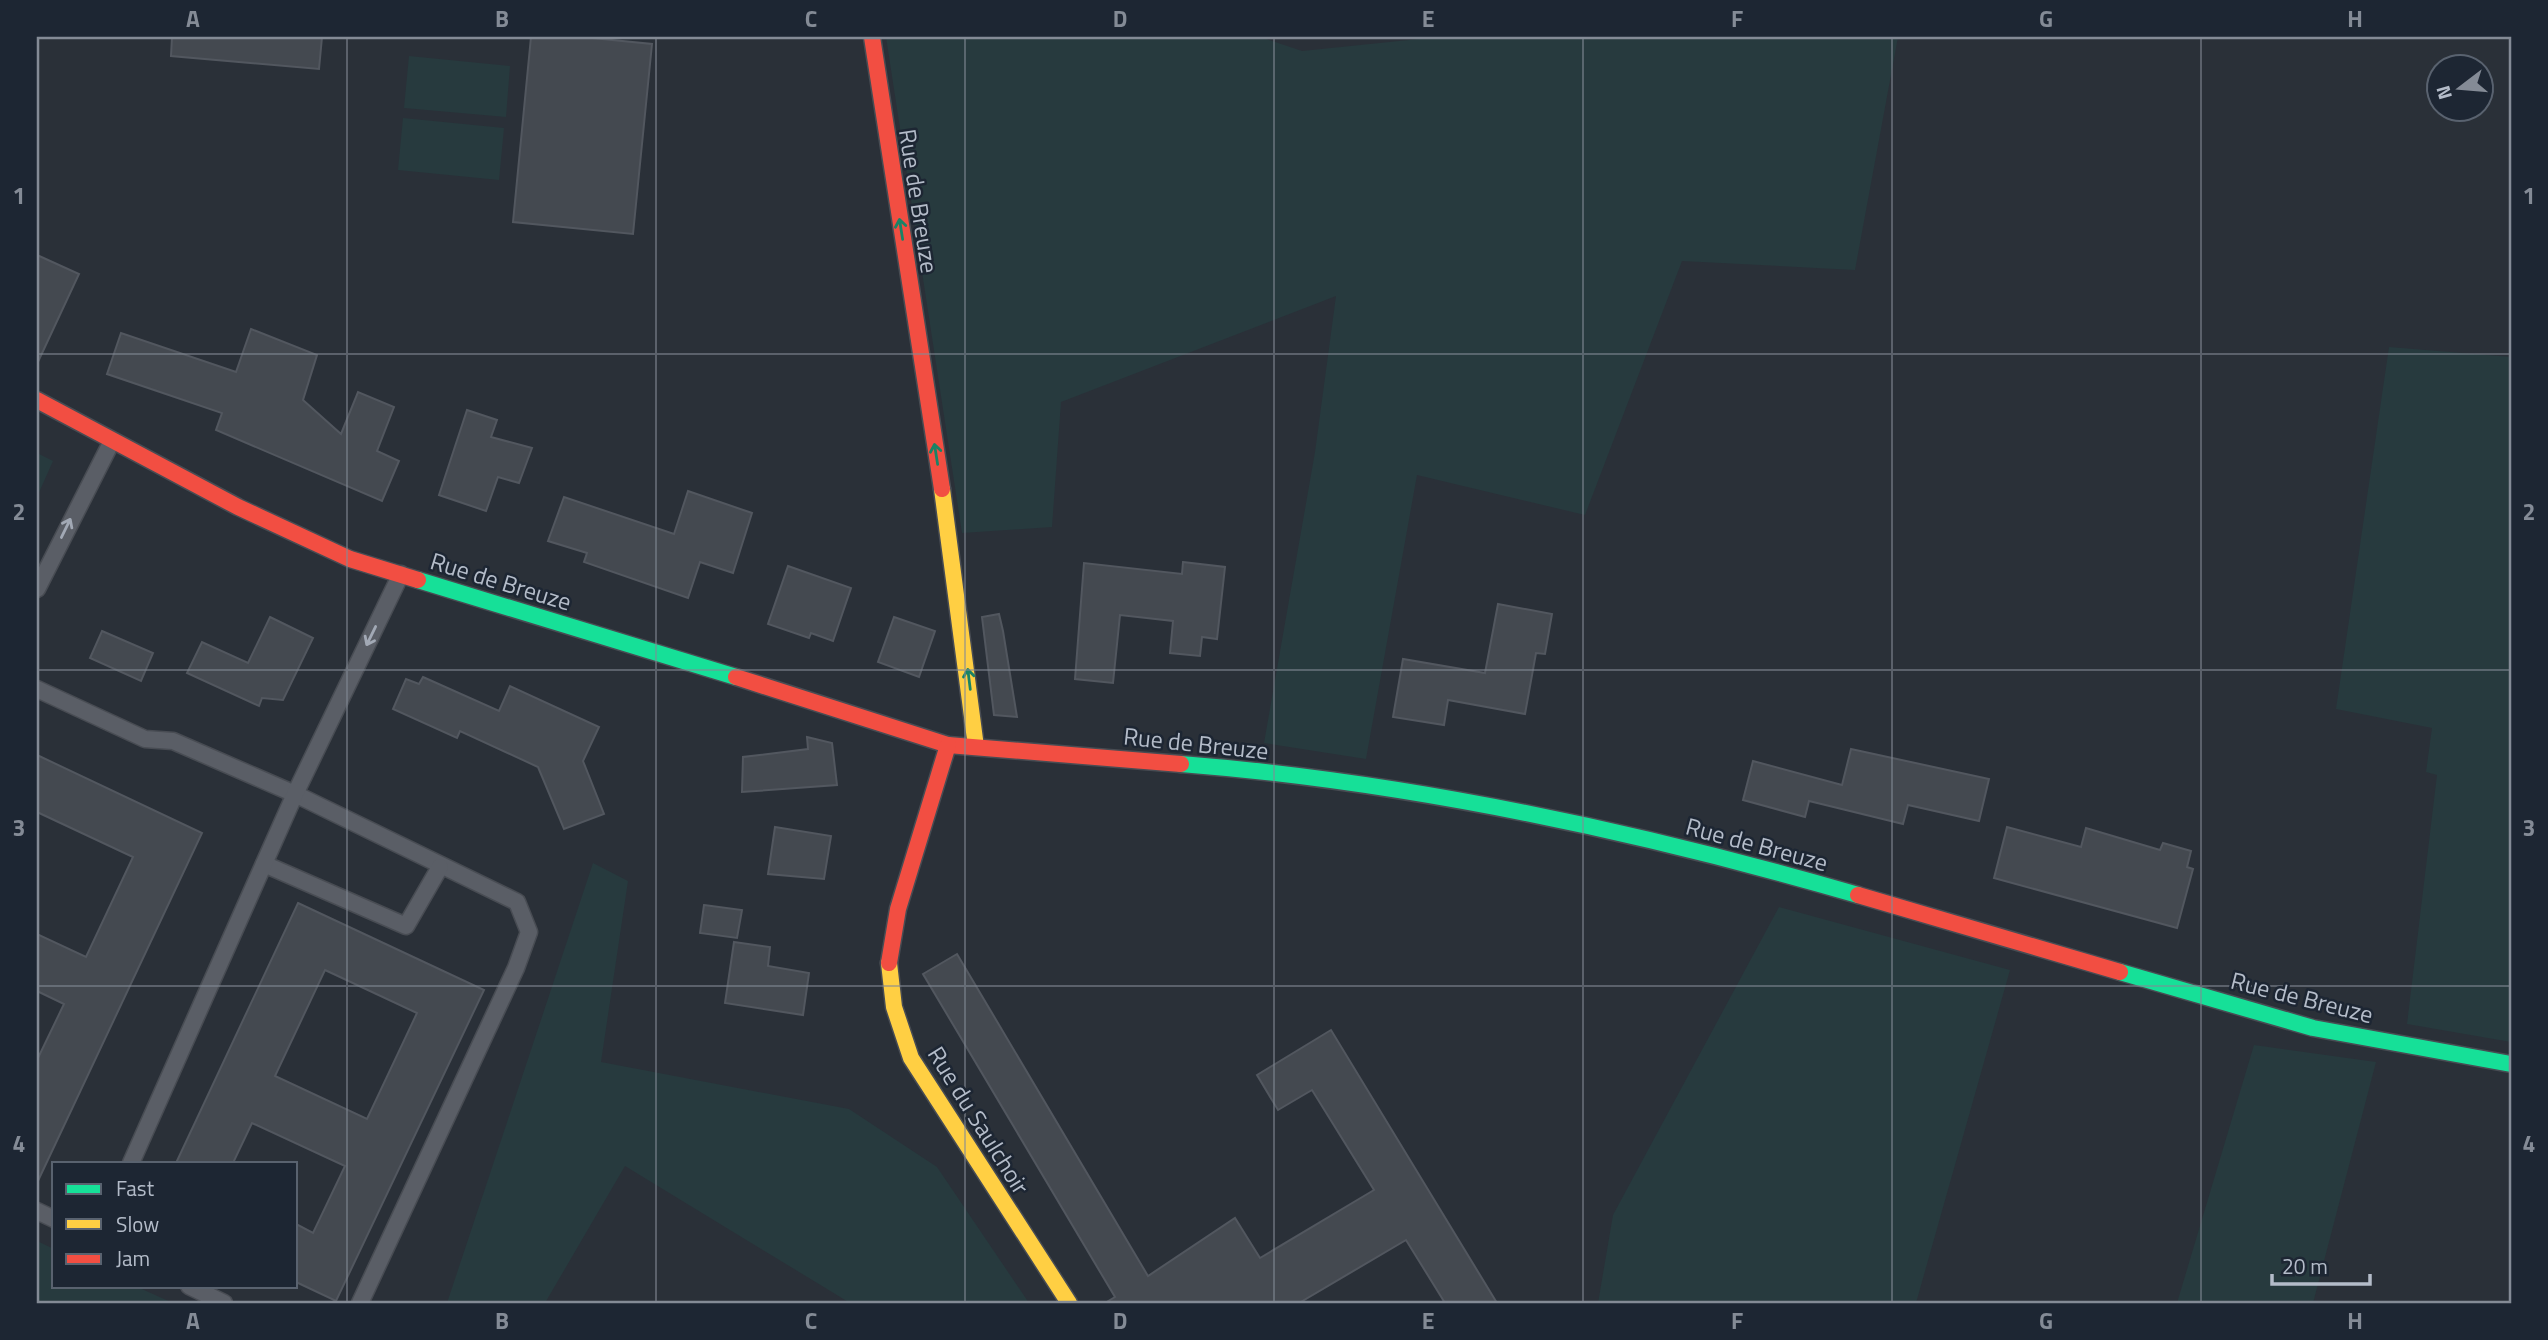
<svg xmlns="http://www.w3.org/2000/svg" width="2548" height="1340" font-family="'Titillium Web',sans-serif">
<style>
.green{fill:#273a3e}
.building{fill:#444950;stroke:#52575f;stroke-width:2;fill-rule:evenodd}
.lines{fill:none;stroke-linecap:round;stroke-linejoin:round}
.lane-casing{stroke:#484c53;stroke-width:19}
.fast-casing{stroke:#484c53;stroke-width:19}
.slow-casing{stroke:#484c53;stroke-width:19}
.jam-casing{stroke:#484c53;stroke-width:19}
.lane{stroke:#5a5e66;stroke-width:16}
.fast{stroke:#16e098;stroke-width:16}
.slow{stroke:#ffcf43;stroke-width:16}
.jam{stroke:#f24e42;stroke-width:16}
.oneway{stroke:#1a8366}
.oneway2{stroke:#a2a9b5}
.grid{fill:none;stroke:#848b96;stroke-width:2;stroke-opacity:0.55}
.labels{text-anchor:middle;dominant-baseline:central;stroke-width:5;stroke-linejoin:round;paint-order:stroke}
.street-label{font-size:24px;fill:#b4bcc9;stroke:#1d2633}
.neatline{fill:none;stroke:#848b96;stroke-width:2.5}
.grid-label{font-size:23px;text-anchor:middle;font-weight:bold;fill:#848b96}
</style>
<rect width="100%" height="100%" fill="#2a3038"/>
<!-- green -->
<g class="green">
<path d="M886 37H1260L1302 51 1438 37H1898L1855 270 1682 261 1585 515 1417 475 1366 759 1264 743 1315 452 1336 296 1061 402 1052 527 962 533Z"/>
<path d="M409 56 510 66 506 117 404 108Z"/>
<path d="M403 118 504 128 499 180 398 170Z"/>
<path d="M2389 347 2511 357V1042L2407 1024 2437 775 2426 772 2432 728 2336 709Z"/>
<path d="M37 453 53 461 37 497Z"/>
<path d="M593 863 628 881 601 1062 849 1109 937 1167 1029 1303H850L625 1166 545 1303H447Z"/>
<path d="M1779 907 2010 970 1916 1303H1598L1613 1215Z"/>
<path d="M2254 1045 2376 1062 2313 1303H2177Z"/>
<path d="M37 1241 54 1249V1286H135L173 1303H37Z"/>
</g>
<!-- building -->
<g class="building">
<path d="M172 37H322L319 69 171 56Z"/>
<path d="M531 37H582L652 44 633 234 513 222Z"/>
<path d="M37 255 79 274 37 364Z"/>
<path d="M251 329 317 355 303 400 341 434 358 392 394 407 377 451 399 461 382 501 216 430 222 413 107 374 121 333 236 372Z"/>
<path d="M467 410 497 420 491 437 532 448 519 483 498 477 486 511 439 495Z"/>
<path d="M688 491 752 513 733 573 700 562 688 598 584 562 587 553 548 541 564 497 674 534Z"/>
<path d="M1183 562 1225 567 1217 639 1202 637 1200 656 1170 653 1173 621 1120 615 1113 683 1075 679 1084 563 1182 574Z"/>
<path d="M788 566 851 588 833 641 811 633 809 638 768 624Z"/>
<path d="M1498 604 1552 614 1545 654 1536 653 1525 714 1448 700 1444 725 1393 717 1403 659 1485 673Z"/>
<path d="M999 614 1003 631 1017 717 994 715 982 617Z"/>
<path d="M270 617 313 638 283 700 262 698 259 706 187 673 202 642 248 663Z"/>
<path d="M894 617 935 631 919 677 878 662Z"/>
<path d="M102 631 153 653 141 681 90 658Z"/>
<path d="M423 677 499 711 510 686 599 727 583 761 604 814 564 829 538 767 460 731 457 738 393 709 406 679 419 684Z"/>
<path d="M807 737 832 743 837 785 742 792 743 757 808 749Z"/>
<path d="M1851 749 1989 779 1979 821 1908 805 1903 824 1809 801 1805 817 1743 800 1753 761 1842 785Z"/>
<path d="M37 755 202 833 37 1183V1060L64 1004 37 991V934L86 957 133 857 37 812Z"/>
<path d="M775 827 831 836 824 879 768 874Z"/>
<path d="M2007 827 2081 847 2086 828 2160 850 2163 843 2191 851 2187 867 2193 869 2177 928 1994 878Z"/>
<path d="M298 903 484 990 336 1301 296 1282V1224L313 1233 345 1166 252 1123 233 1163H176ZM325 970 417 1013 367 1119 275 1076Z"/>
<path d="M704 905 742 910 737 938 700 933Z"/>
<path d="M734 942 770 947 768 966 809 973 803 1015 725 1003Z"/>
<path d="M957 954 1148 1276 1235 1218 1260 1258 1374 1190 1312 1090 1278 1110 1257 1075 1331 1030 1497 1303H1445L1406 1240 1299 1303H1105L1115 1297 923 974Z"/>
</g>
<g class="lines">
<defs>
<g id="lane">
<path d="M37 589 112 441"/>
<path d="M37 689 145 739 173 741 295 794 517 902 529 932 516 968 360 1303"/>
<path d="M264 864 406 926 440 867"/>
<path d="M131 1163 295 794 401 574"/>
<path d="M37 1211 54 1219"/>
<path d="M189 1286 224 1303"/>
</g>
<g id="fast">
<path d="M418 580 736 677"/>
<path d="M1181 764C1410 782 1637 831 1858 895"/>
<path d="M2120 972 2313 1028 2511 1064"/>
</g>
<g id="slow">
<path d="M942 489 976 747"/>
<path d="M889 963 894 1007 911 1058 1069 1303"/>
</g>
<g id="jam">
<path d="M872 37 942 489"/>
<path d="M37 400 238 507 350 559 418 580"/>
<path d="M736 677 948 745 1181 764"/>
<path d="M1858 895 2120 972"/>
<path d="M889 963 898 909 948 745"/>
</g>
</defs>
<!-- lane casing -->
<use href="#lane" class="lane-casing"/>
<!-- fast casing -->
<use href="#fast" class="fast-casing"/>
<!-- slow casing -->
<use href="#slow" class="slow-casing"/>
<!-- jam casing -->
<use href="#jam" class="jam-casing"/>
<!-- lane -->
<use href="#lane" class="lane"/>
<!-- fast -->
<use href="#fast" class="fast"/>
<!-- slow -->
<use href="#slow" class="slow"/>
<!-- jam -->
<use href="#jam" class="jam"/>
</g>
<!-- one-way arrows -->
<defs><path id="oneway-shaft" d="M-6 0H5M1.5-3L5.5 0L1.5 3" fill="none" stroke-width="1.6" stroke-linecap="round" stroke-linejoin="round" transform="scale(1.75)"/></defs>
<g class="oneway">
<use href="#oneway-shaft" transform="translate(901 229) rotate(-99)"/>
<use href="#oneway-shaft" transform="translate(936 454) rotate(-99)"/>
<use href="#oneway-shaft" transform="translate(969 679) rotate(-97)"/>
</g>
<g class="oneway2">
<use href="#oneway-shaft" transform="translate(66 528) rotate(-64)"/>
<use href="#oneway-shaft" transform="translate(371 636) rotate(116)"/>
</g>
<!-- grid -->
<path class="grid" d="M347 37V1303M656 37V1303M965 37V1303M1274 37V1303M1583 37V1303M1892 37V1303M2201 37V1303M37 354H2511M37 670H2511M37 986H2511"/>
<g class="labels">
<!-- street labels -->
<g class="street-label">
<text transform="translate(919 201) rotate(81)">Rue de Breuze</text>
<text transform="translate(501 581) rotate(17)">Rue de Breuze</text>
<text transform="translate(1196 743) rotate(6)">Rue de Breuze</text>
<text transform="translate(1757 844) rotate(15)">Rue de Breuze</text>
<text transform="translate(2302 997) rotate(14)">Rue de Breuze</text>
<text transform="translate(979 1120) rotate(58)">Rue du Saulchoir</text>
</g>
</g>
<!-- border -->
<rect width="2548" height="1340" fill="none" stroke="#1d2633" stroke-width="77"/>
<!-- legend -->
<rect x="52" y="1162" width="245" height="126" fill="#1d2633" stroke="#59626f" stroke-width="2"/>
<rect x="66" y="1184" width="35" height="10" fill="#16e098" stroke="#59626f" stroke-width="2"/>
<text x="116" y="1196" font-size="21" fill="#b4bcc9">Fast</text>
<rect x="66" y="1219" width="35" height="10" fill="#ffcf43" stroke="#59626f" stroke-width="2"/>
<text x="116" y="1232" font-size="21" fill="#b4bcc9">Slow</text>
<rect x="66" y="1254" width="35" height="10" fill="#f24e42" stroke="#59626f" stroke-width="2"/>
<text x="116" y="1266" font-size="21" fill="#b4bcc9">Jam</text>
<!-- north arrow -->
<g transform="translate(2460 88) rotate(254)"><circle r="33" fill="#1d2633" stroke="#59626f" stroke-width="2"/>
<path d="M0-5L12 26L0 18L-12 26Z" fill="#848b96"/>
<text y="-10" font-size="19" font-weight="bold" text-anchor="middle" fill="#b4bcc9">N</text>
</g>
<!-- scale -->
<path d="M2272 1274v10h98v-10" fill="none" stroke="#b4bcc9" stroke-width="3.5"/>
<text x="2282" y="1274" font-size="21" fill="#b4bcc9" stroke="#1d2633" stroke-width="5" paint-order="stroke">20 m</text>
<rect x="38" y="38" width="2472" height="1264" class="neatline"/>
<g class="grid-label">
<text x="193" y="27">A</text>
<text x="502" y="27">B</text>
<text x="811" y="27">C</text>
<text x="1120" y="27">D</text>
<text x="1428" y="27">E</text>
<text x="1737" y="27">F</text>
<text x="2046" y="27">G</text>
<text x="2355" y="27">H</text>
<text x="19" y="204">1</text>
<text x="2529" y="204">1</text>
<text x="19" y="520">2</text>
<text x="2529" y="520">2</text>
<text x="19" y="836">3</text>
<text x="2529" y="836">3</text>
<text x="19" y="1152">4</text>
<text x="2529" y="1152">4</text>
<text x="193" y="1329">A</text>
<text x="502" y="1329">B</text>
<text x="811" y="1329">C</text>
<text x="1120" y="1329">D</text>
<text x="1428" y="1329">E</text>
<text x="1737" y="1329">F</text>
<text x="2046" y="1329">G</text>
<text x="2355" y="1329">H</text>
</g>
</svg>
